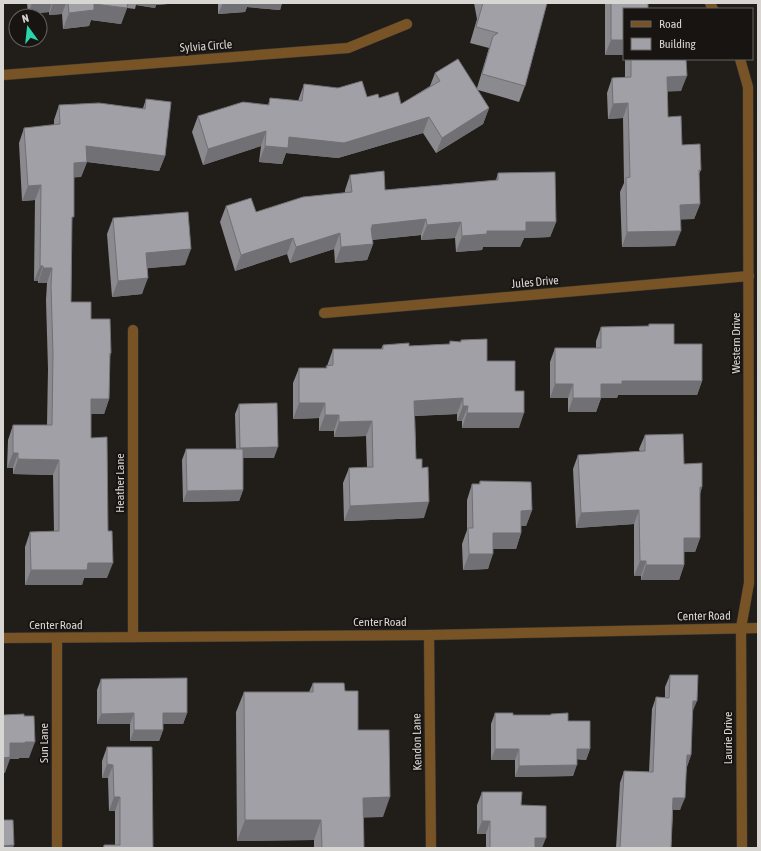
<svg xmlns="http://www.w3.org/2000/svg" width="761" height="851" font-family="'Asap Condensed',sans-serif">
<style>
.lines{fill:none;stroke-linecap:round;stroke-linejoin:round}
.street-casing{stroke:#3b3834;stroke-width:11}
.street{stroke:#775326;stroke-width:10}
.wall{fill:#8a8a8f}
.shaded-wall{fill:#717074}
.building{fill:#a1a0a6;stroke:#717074}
.labels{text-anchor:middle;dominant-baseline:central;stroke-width:4;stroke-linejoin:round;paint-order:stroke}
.street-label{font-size:12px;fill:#d8d6d3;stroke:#181411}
</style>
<rect width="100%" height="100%" fill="#211e1a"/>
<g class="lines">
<defs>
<g id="street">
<path d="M710 3 713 9"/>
<path d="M740 59 748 87 749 583 741 628 742 848"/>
<path d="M3 75 348 48 407 24"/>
<path d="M324 313 749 276"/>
<path d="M133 330V637"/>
<path d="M429 635 431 848"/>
<path d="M3 638 429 635 758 628"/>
<path d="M57 638V848"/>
</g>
</defs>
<!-- street casing -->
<use href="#street" class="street-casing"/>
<!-- street -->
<use href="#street" class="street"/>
</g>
<!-- wall -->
<g class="wall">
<path d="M27 3H179L156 5 155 8 136 5 135 9 127 8 121 24 91 20 89 26 63 29 62 14 49 15V12L28 14Z"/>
<path d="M218 3H282L280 10 247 7 245 12 218 14Z"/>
<path d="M474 3H547L525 86 519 102 478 90 489 108 483 124 436 153 423 133 338 158 286 153 282 164 259 162 261 146 203 165 192 132 198 116 268 105 270 98 298 101 304 84 367 97 379 98 401 104 430 86 435 73 477 88 489 48 470 43 477 19Z"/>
<path d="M605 3H648L624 9V55H605Z"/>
<path d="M625 59H686L681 91H668V117L682 145 701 170 699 174 700 204 694 219H681L675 246 622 247 620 192 624 183 623 118 608 119 607 93 612 78 625 77Z"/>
<path d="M146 99 165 156 159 171 87 162 81 177H74L72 222 71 302 91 319 111 353 110 356 109 399 104 414H91V438L107 578H84L82 585H25V547L30 532 54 531 53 475 13 474V468H7L8 440 13 425H47L48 369 46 300 47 283H38V281H34L35 200 22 201 19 143 24 128 54 125V120L59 105 143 108Z"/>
<path d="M498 173 556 222 550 237 524 238 520 247H483L482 250 456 252 455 238 421 240V235L372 240 373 244 367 260 335 263 334 249 290 263 287 254 235 271 220 222 226 206 256 212 345 193V190L350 175 385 190 496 180Z"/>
<path d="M113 218 185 265 147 268 142 294 112 297 107 234Z"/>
<path d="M649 324 674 344 702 381 697 395H618L617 398H601L596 412H568V398H550V362L555 348H596V341L601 327 648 326Z"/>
<path d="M461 340 487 361 515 391 519 428H462V421H457V414L415 416 416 459 424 518 344 521 343 483 349 468 367 467 366 436 334 437V431H319V418L293 419V383L299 368H326V366H327L333 349H381L383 345 409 346 449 344 450 341 460 342Z"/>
<path d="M239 404 274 458H243V490L239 501 183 502 182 460 186 449H236L235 414Z"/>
<path d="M645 435 684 464 702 487 700 494V538L695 552H684V565L679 580H641V576H634V524L576 528 573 469 578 455 640 452 639 449Z"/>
<path d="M480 481 532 510 526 526H521V533L516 549H493L488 569 463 570 462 544 467 530V500L472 484H479Z"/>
<path d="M670 675 692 713 691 755 687 767 680 810H673L671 848H616L620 783 624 771 649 772 652 709 656 697H665V687Z"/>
<path d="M101 679 187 713 183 724H163V730L159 741H130V724H97V690Z"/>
<path d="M313 683 345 691 358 730 383 817H364V848H314V840L237 841 236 712 244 692H309Z"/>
<path d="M495 713 513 715H550L551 714 568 721 590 749 586 760 577 759 573 776 515 777V760H491V724Z"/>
<path d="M107 747 153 848H103L104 845H115V811H109L108 778H102V761Z"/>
<path d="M482 792 521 805 542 848H486V834H477V805Z"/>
</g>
<!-- shaded-wall -->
<g class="shaded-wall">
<path d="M32 3H52L49 12 28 14Z"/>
<path d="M53 3H66L62 14 49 15Z"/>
<path d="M137 3H179L156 5 155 8 136 5Z"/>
<path d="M223 3H282L280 10 247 7 245 12 218 14Z"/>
<path d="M94 4 127 8 121 24 91 20 89 26 63 29 69 13Z"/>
<path d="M611 40H624V55H605Z"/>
<path d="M687 76 681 91 662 92 667 77Z"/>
<path d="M628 103 623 118 608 119 613 104Z"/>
<path d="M489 108 483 124 436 153 442 138Z"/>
<path d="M429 117 423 133 338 158 286 153 282 164 259 162 265 146 289 137Z"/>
<path d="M266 131 261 146 203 165 208 149Z"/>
<path d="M86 146 165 156 159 171 80 161Z"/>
<path d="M87 162 81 177 69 178 74 163Z"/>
<path d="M41 185 35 200 22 201 28 186Z"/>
<path d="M700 204 694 219 675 220 680 205Z"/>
<path d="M426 219 421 235 368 240 365 243 372 225Z"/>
<path d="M461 222 455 238 421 240 427 225Z"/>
<path d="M526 222H556L550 237 524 238 520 247H483L482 250 456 252 462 236Z"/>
<path d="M681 231 675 246 622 247 627 232Z"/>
<path d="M340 233 334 249 290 263 296 247Z"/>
<path d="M293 238 287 254 235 271 241 255Z"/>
<path d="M373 244 367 260 335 263 341 247Z"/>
<path d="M191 249 185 265 140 269 146 253Z"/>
<path d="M40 266H43L38 281H34Z"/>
<path d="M43 268H52L47 283H38Z"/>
<path d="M148 278 142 294 112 297 118 281Z"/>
<path d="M622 381H702L697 395H618L617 398H596L601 384Z"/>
<path d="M555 384H573L568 398H550Z"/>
<path d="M463 398 457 414 408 416 414 401Z"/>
<path d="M573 398H601L596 412H568Z"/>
<path d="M91 399H109L104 414H86Z"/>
<path d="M299 403H325L319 418 293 419Z"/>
<path d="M463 406H468L462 421H457Z"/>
<path d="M467 413H524L519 428H462Z"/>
<path d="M325 415H339L334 431H319Z"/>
<path d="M372 421 366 436 334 437 339 422Z"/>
<path d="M278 447 274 458H236L240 448Z"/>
<path d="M13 453H18L13 468H7Z"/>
<path d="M18 459 59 460 53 475 13 474Z"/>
<path d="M700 487H702L697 502Z"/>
<path d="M243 490 239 501 183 502 187 491Z"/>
<path d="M429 502 424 518 344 521 350 506Z"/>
<path d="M532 510 526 526H515L521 511Z"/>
<path d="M639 510 634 524 576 528 581 513Z"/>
<path d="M493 533H521L516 549H487Z"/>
<path d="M684 538H700L695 552H678Z"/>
<path d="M469 554H493L488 569 463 570Z"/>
<path d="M640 561H646L641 576H634Z"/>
<path d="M88 563H113L107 578H84L82 585H25L31 570Z"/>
<path d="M646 565H684L679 580H641Z"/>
<path d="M693 701H697L692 713Z"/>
<path d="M134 713 130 724H97L101 714Z"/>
<path d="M163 713H187L183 724H159Z"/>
<path d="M134 730H163L159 741H130Z"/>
<path d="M25 742H35L29 758H19V759H10L5 773H3V758L10 743Z"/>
<path d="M495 749H519L515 760H491Z"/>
<path d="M577 749H590L586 760 573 759Z"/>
<path d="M687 755H691L686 768Z"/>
<path d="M107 764 113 765 108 778H102Z"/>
<path d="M577 765 573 776 515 777 519 766Z"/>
<path d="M114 797H120L115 811H109Z"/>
<path d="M390 797 383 817 356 818 363 798Z"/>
<path d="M673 798H685L680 810H669Z"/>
<path d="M245 820H321L314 840 237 841Z"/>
<path d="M482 821H490L486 834H477Z"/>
<path d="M535 838H546L542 848H532Z"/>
<path d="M14 845 13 848H3V846Z"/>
</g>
<!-- building -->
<g class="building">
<path d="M68 3H128L127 8 94 4V10L69 13Z"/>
<path d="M483 3H547L525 86 482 74 493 36 498 33 476 27Z"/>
<path d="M611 3H648V9H624V40H611Z"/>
<path d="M458 59 489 108 442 138 429 117 344 143 289 137 288 148 265 146 266 131 208 149 198 116 243 102 269 105 270 98 302 101 304 84 338 88 362 81 367 97 378 94 379 98 398 92 401 104 440 81 435 73Z"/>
<path d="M631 59H686L687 76 667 77 668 117 681 116 682 145 700 144 701 170H699L700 204 680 205 681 231 627 232 626 178 630 177 628 103 613 104 612 78 631 77Z"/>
<path d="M146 99 171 102 165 156 86 146 87 162 74 163V217H72L71 302H91V319H110L111 353H110L109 399H91V438L107 437 108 531H112L113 563H88L87 570H31L30 532 59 531V460L18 459V453H13V425H52L53 354 51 285 52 268H43V266H40L41 185 28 186 24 128 60 124 59 105 99 103 145 109Z"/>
<path d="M384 171 385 190 498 180V173L555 172 556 222H526V231H487V234L462 236 461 222 427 225 426 219 372 225V228H371L373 244 341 247 340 233 296 247 293 238 241 255 226 206 251 198 256 212 303 197 352 192 350 175Z"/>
<path d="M188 212 191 249 146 253 148 278 118 281 113 218Z"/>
<path d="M649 324H674V344H702V381H622V384H601V398H573V384H555V348H601V327L649 326Z"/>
<path d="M487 339V361H515V391H524V413H467L468 406H463V398L414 401 416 459H422V468L428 467 429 502 350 506 349 468 373 467 372 421 339 422V415H325V403H299V368H327L326 366 333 365V349H383V345L409 343V346L450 344V341L461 342V340Z"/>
<path d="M277 403 278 447 240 448 239 404Z"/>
<path d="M683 434 684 464 702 463V487H700V538H684V565H646V561H640L639 510 581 513 578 455 645 451V435Z"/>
<path d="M186 449H243V490L187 491Z"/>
<path d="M480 481 531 482 532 510 521 511V533H493V554H469L468 528H473L472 484H480Z"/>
<path d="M670 675H698L697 701H693L691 755H687L685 798H673L671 848H620L624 771 653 772 656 697 669 698Z"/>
<path d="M187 678V713H163V730H134V713L101 714V679Z"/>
<path d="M313 683H344L345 691H358V730H389L390 797 363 798 364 848H322L321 820H245L244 692H313Z"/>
<path d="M495 713H513V715H551V714L568 713V721H590V749H577V765L519 766V749H495Z"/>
<path d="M24 714V716H34L35 742H25V743H10V757L3 758V715Z"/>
<path d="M107 747H152L153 848H104V845H120V797H114L113 765 107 764Z"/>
<path d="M482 792H522L521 805 546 806V838H535V848H490V821H482Z"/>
<path d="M3 820H13L14 845 3 846Z"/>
</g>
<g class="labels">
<!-- street labels -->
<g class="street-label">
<text transform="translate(206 46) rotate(-4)">Sylvia Circle</text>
<text transform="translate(535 282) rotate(-5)">Jules Drive</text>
<text transform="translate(736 343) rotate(-90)">Western Drive</text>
<text transform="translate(120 483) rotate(-90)">Heather Lane</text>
<text transform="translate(704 616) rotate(-1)">Center Road</text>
<text x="380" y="622">Center Road</text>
<text x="56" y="625">Center Road</text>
<text transform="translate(728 738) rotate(-90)">Laurie Drive</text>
<text transform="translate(417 742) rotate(-91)">Kendon Lane</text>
<text transform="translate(44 743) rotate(-90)">Sun Lane</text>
</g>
</g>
<!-- border -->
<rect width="761" height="851" fill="none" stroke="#d8d6d3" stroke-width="8"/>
<!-- legend -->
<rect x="623" y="8" width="130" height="52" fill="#181411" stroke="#65625f"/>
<rect x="631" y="21" width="20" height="6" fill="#775326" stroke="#65625f"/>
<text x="659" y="28" font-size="12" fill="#d8d6d3">Road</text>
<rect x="631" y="38" width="20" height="12" fill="#a1a0a6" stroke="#65625f"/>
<text x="659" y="48" font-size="12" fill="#d8d6d3">Building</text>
<!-- north arrow -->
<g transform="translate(28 28) rotate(345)"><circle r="19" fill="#181411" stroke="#65625f"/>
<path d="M0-3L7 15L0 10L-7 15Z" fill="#29d5ac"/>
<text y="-6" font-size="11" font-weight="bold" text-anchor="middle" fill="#d8d6d3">N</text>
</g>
</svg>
